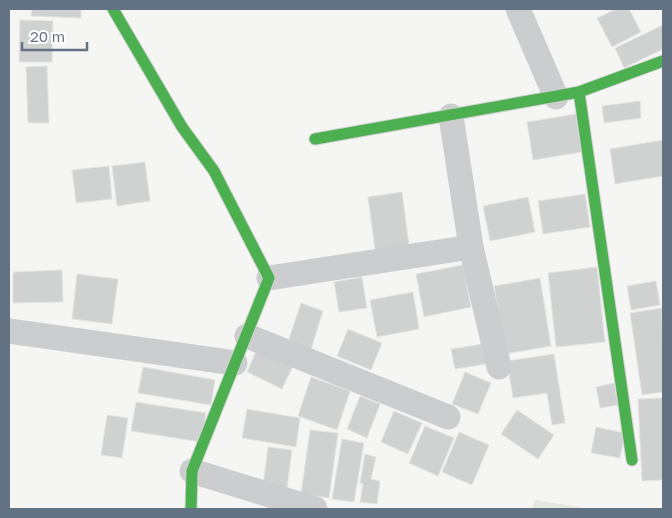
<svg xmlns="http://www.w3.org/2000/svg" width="672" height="518" font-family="'Golos Text',sans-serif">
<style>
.green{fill:#e4e8e1}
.building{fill:#d0d1d1;stroke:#e4e4e3}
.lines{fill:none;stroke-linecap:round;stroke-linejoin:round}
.fast-casing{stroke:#d1d3d3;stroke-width:13}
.street{stroke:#cccdce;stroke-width:25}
.fast{stroke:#4caf50;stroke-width:11}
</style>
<rect width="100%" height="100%" fill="#f5f5f3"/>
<!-- green -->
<path class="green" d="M535 500 592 509H532Z"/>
<!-- building -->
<g class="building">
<path d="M32 9H81V18L31 16Z"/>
<path d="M616 9H629L641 32 612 47 597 18Z"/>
<path d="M20 20 53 21 52 62H19Z"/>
<path d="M663 25V49L624 68 615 48Z"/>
<path d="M47 66 49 123H28L26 67Z"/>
<path d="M640 101 641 118 604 123 602 106Z"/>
<path d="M576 114 582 152 533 160 527 122Z"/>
<path d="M663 140V176L615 184 610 149Z"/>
<path d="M145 162 150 201 117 206 112 166Z"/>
<path d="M109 166 112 199 76 203 72 170Z"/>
<path d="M402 192 409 245 375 250 368 197Z"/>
<path d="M585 194 590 227 543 234 538 201Z"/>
<path d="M528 197 535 232 490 241 483 206Z"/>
<path d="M463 265 471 307 424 317 416 274Z"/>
<path d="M597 267 605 342 556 347 548 273Z"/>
<path d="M62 270 63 302 13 303V272Z"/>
<path d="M77 274 118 279 112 324 72 319Z"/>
<path d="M362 277 367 308 339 312 334 282Z"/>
<path d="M540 278 551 346 505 354 494 286Z"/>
<path d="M656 281 660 305 631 310 627 286Z"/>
<path d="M413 292 419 329 377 337 370 300Z"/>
<path d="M301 303 323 311 311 349 288 342Z"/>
<path d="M662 308 663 392 642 395 630 313Z"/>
<path d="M348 329 382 343 371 370 337 356Z"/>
<path d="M483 344 486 364 455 369 451 349Z"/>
<path d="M257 349 293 366 282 389 247 372Z"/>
<path d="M554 354 565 423 552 425 547 393 513 398 507 361Z"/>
<path d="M143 367 215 380 211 405 138 393Z"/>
<path d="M465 372 491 383 478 414 452 404Z"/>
<path d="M311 377 350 391 337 430 298 416Z"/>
<path d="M614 383 618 405 600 408 596 387Z"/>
<path d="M360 396 380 404 367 438 347 429Z"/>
<path d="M663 398V480L642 481 638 399Z"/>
<path d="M136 402 206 413 201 442 131 431Z"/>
<path d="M247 409 300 418 296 447 242 438Z"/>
<path d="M517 410 554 435 538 459 501 434Z"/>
<path d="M394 411 422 423 408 454 381 442Z"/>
<path d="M107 415 128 418 122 458 101 455Z"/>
<path d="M425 426 454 438 438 476 409 463Z"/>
<path d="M596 427 625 433 620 458 591 453Z"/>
<path d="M310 430 338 433 329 498 301 494Z"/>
<path d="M459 432 489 445 472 485 442 472Z"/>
<path d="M342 439 364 443 354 502 332 499Z"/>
<path d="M268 447 292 450 287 488 263 485Z"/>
<path d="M365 454 376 457 371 479 380 481 377 504 360 502 363 484 360 483Z"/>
</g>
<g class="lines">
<defs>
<g id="fast">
<path d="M113 9 182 127 214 171 269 278 192 471 191 509"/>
<path d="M579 92 632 460"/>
<path d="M315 139 579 92 663 61"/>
</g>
</defs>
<!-- fast casing -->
<use href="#fast" class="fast-casing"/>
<!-- street -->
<g class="street">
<path d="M518 9 556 97"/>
<path d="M471 247 499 367"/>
<path d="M269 278 471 247 451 116"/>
<path d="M9 331 235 363"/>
<path d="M247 336 448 417"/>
<path d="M192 471 315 509"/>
</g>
<!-- fast -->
<use href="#fast" class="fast"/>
</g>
<!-- border -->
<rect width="672" height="518" fill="none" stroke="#637384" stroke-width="20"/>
<!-- scale -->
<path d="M22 42v8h65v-8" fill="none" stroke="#637384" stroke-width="2.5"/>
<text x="30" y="42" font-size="15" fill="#637384" stroke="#ffffff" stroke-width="4" paint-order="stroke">20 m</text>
</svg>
